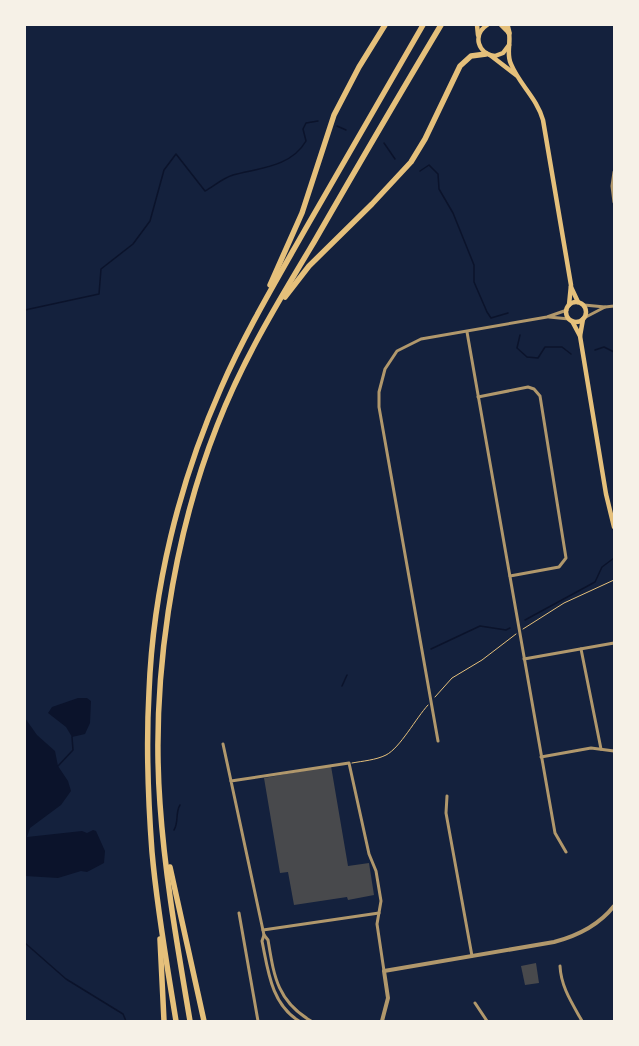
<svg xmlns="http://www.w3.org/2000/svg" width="639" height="1046" font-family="Rubik,sans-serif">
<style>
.water{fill:#0b132b}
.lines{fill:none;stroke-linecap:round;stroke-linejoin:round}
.stream{stroke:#0b132b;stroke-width:1.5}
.building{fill:#48494c}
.path{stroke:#e5c07b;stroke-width:1}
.minor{stroke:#b1986c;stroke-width:3}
.tertiary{stroke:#b1986c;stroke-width:4}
.secondary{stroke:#e5c07b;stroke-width:4.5}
.motorway{stroke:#e5c07b;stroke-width:5.5}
</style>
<rect width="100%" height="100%" fill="#14213d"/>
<!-- water -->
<g class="water">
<path d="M78 698H87L91 701 90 723 85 734 72 737 66 727 48 713 52 707Z"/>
<path d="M25 718 37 735 55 751 58 766 68 781 71 791 61 805 30 828 27 837 82 831 87 833 93 830 96 831 105 851 104 863 87 872 81 871 58 878 25 876Z"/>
</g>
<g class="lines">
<!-- stream -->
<g class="stream">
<path d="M337 126 346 130"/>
<path d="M384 143 395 159"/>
<path d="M420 171 429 165 438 174 439 189 453 213 474 265V282L487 312 491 318 508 313"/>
<path d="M25 310 99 294 101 269 133 244 150 221 164 170 176 154 205 191C214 186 223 178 233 175 259 168 291 167 306 141L303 129 306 123 318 121"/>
<path d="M520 335 517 348 527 357 538 358 545 347H562L571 354"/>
<path d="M595 350 604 347 614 352"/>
<path d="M525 620 595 582 602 567 614 558"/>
<path d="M431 649 480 626 506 630 510 628"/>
<path d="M342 686 347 675"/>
<path d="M58 766 73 750 72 737"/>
<path d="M174 830C179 822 175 813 180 805"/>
<path d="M25 943 66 979 123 1014 126 1021"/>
</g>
</g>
<!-- building -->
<g class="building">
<path d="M331 766 348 866 369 863 374 895 348 900 347 897 294 905 288 872 280 873 264 778Z"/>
<path d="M536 963 539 983 525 985 521 966Z"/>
</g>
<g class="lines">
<!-- path -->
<g class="path">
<path d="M523 629 564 603 614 580"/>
<path d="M435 697 452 678 482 660 516 634"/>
<path d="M352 763C363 761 376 760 386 755 400 748 416 718 428 705"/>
</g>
<!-- minor -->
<g class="minor">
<path d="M614 172 612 186 614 202"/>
<path d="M584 305 605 307 614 306"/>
<path d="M549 317 569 319"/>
<path d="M584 318 605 307"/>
<path d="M467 332 555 833 566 852"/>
<path d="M478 397 528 387 534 389 540 396 566 558 559 567 510 576"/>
<path d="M581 649 601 749"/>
<path d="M524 659 614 643"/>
<path d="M438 741 379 407V392L385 369 397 351 421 339 547 317 567 310"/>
<path d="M223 744 231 781"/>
<path d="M541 757 591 748 614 751"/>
<path d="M447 796 446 813 472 956"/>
<path d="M239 913 258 1021"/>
<path d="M263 930 379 913"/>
<path d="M264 935 262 941C268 970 271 1004 299 1021"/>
<path d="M560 966C561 987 572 1003 582 1021"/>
<path d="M475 1003 487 1021"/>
<path d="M311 1021C277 1001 274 976 268 940L264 935 231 781 349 763 369 854 376 871 381 901 377 924 384 971"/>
</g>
<!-- tertiary -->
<path class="tertiary" d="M382 1021 388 998 384 971 554 942C577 936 599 925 614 906"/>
<!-- secondary -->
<g class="secondary">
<path d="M477 25 478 35"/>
<path d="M487 25C472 35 478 54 495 56L503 53 509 45"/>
<path d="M501 25 509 33C511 43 506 54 511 64 519 84 537 98 543 120L571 285 569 305"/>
<path d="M490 55 516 75"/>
<path d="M571 287 578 302"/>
<circle cx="576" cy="312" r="10"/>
<path d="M572 321 580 336 606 494 614 527"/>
<path d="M580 336 583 319"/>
</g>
<!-- motorway -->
<g class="motorway">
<path d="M507 25 509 33"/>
<path d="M270 285 302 213 334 115 359 67 385 25"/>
<path d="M285 297 309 266 372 204 411 162 425 139 460 66 471 56 486 54"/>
<path d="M170 867 204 1021"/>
<path d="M160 939 164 1021"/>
<path d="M176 1021C167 965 157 909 152 852 148 799 146 746 149 692 153 588 179 483 221 388 245 333 276 281 306 228 345 160 384 93 423 25"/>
<path d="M190 1021C178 949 165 877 160 804 151 681 172 540 217 426 242 361 278 302 314 242 356 169 398 97 441 25"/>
</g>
</g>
<!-- border -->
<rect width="639" height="1046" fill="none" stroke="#f6f1e7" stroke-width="52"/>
</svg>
